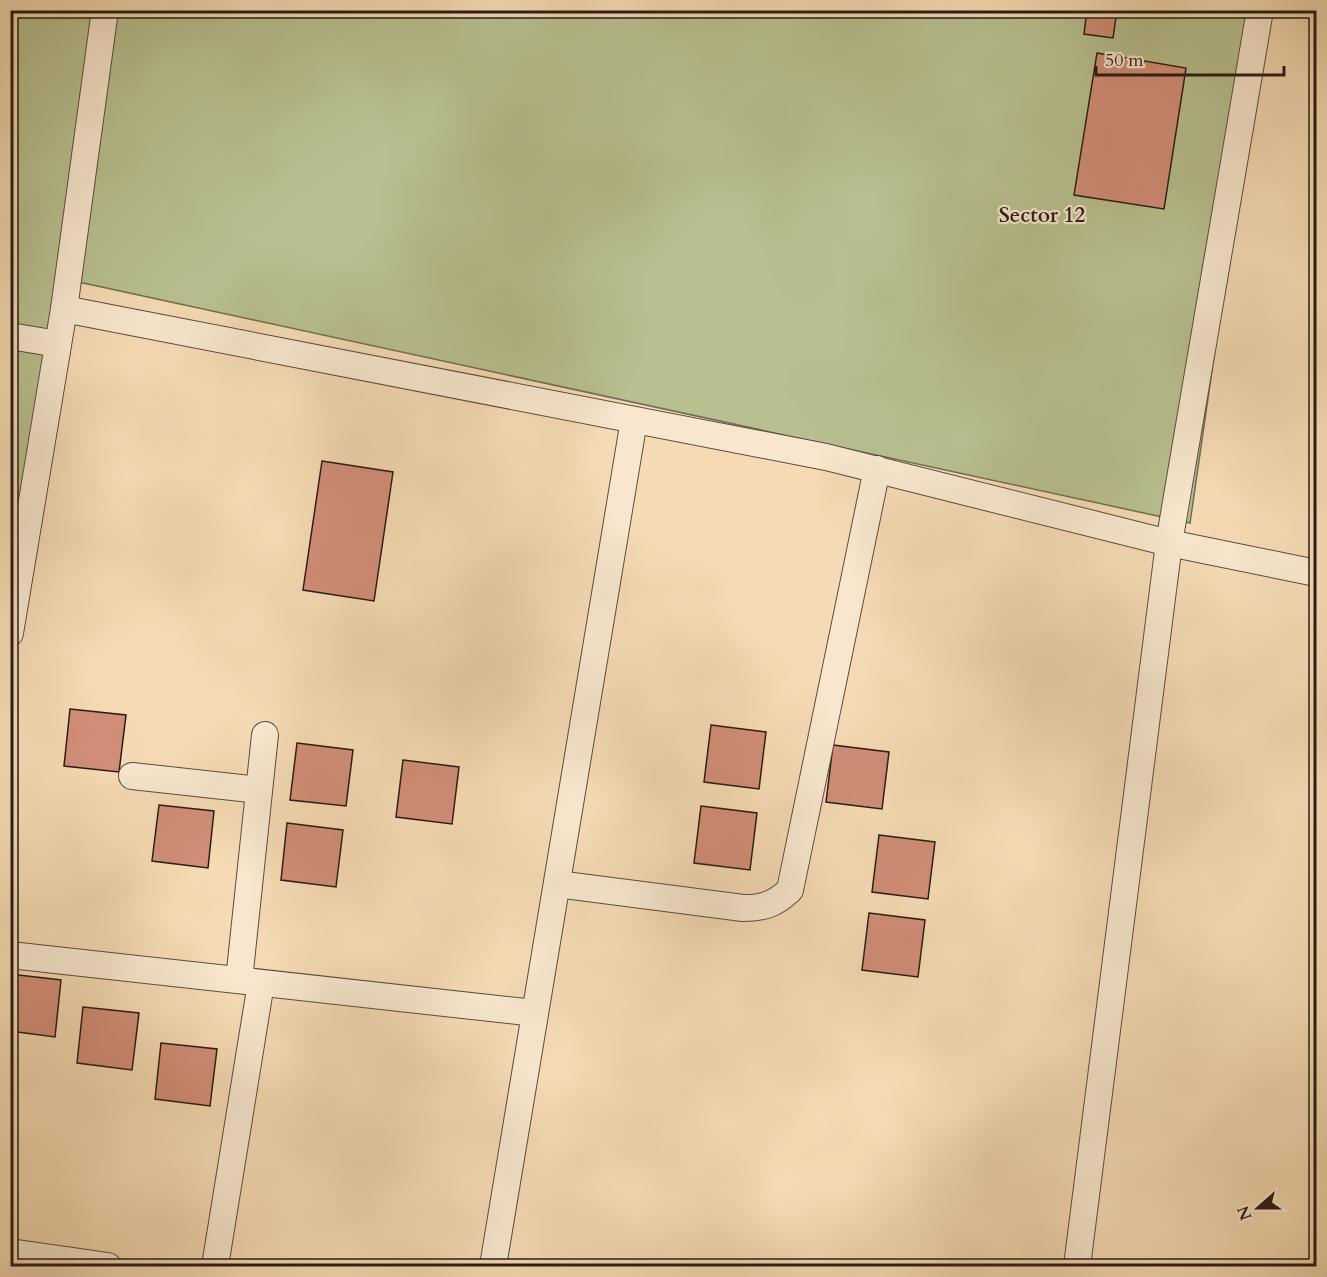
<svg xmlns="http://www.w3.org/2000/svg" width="1327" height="1277" font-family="Cardo,serif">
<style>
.green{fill:#b8c08f;stroke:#706e54;stroke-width:1.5}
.building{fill:#d28e77;stroke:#281c18;stroke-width:1.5}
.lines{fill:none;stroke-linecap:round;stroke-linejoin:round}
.minor-casing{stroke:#5b4c3f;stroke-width:28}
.minor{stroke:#f8e7ce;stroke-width:26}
.labels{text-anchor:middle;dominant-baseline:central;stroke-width:4.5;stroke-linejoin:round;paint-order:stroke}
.neighbourhood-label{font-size:21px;font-weight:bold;fill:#281c18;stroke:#f8e7ce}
</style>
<rect width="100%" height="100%" fill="#f5dab3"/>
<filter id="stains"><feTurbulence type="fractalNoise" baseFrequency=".00333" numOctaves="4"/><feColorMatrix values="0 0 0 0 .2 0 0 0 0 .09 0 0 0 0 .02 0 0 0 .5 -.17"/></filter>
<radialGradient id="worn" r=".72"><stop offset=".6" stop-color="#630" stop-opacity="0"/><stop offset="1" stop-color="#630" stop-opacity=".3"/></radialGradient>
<!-- green -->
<path class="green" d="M11 11H1264L1190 523 60 278 11 570Z"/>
<!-- building -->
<g class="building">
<path d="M1087 10H1117L1113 38 1084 34Z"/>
<path d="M1097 53 1186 68 1164 209 1074 195Z"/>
<path d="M322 461 393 472 374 601 303 590Z"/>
<path d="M70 709 126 715 119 772 64 766Z"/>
<path d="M711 725 766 732 759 789 704 782Z"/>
<path d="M297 743 353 750 346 806 290 800Z"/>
<path d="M833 745 889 752 882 809 826 802Z"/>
<path d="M403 760 459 767 452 824 396 817Z"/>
<path d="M159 805 214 811 208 868 152 861Z"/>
<path d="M701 806 757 813 750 870 694 863Z"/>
<path d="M287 823 343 830 336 887 281 880Z"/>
<path d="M879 835 935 842 928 899 872 892Z"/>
<path d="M869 913 925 920 918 977 862 970Z"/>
<path d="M10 974 61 980 55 1037 10 1031Z"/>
<path d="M83 1007 139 1013 132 1070 77 1063Z"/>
<path d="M161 1043 217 1049 210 1106 155 1099Z"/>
</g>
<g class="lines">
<defs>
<g id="minor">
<path d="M64 309 826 457 1169 543 1316 573"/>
<path d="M10 336 58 344"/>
<path d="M10 633 64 309 105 10"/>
<path d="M132 776 259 790"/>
<path d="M557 884 743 908C764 908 775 904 790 890L877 469"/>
<path d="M10 955 535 1013"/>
<path d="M239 980 265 735"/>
<path d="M10 1252 108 1266"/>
<path d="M215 1266 261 983"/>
<path d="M493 1266 634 420"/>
<path d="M1077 1266 1169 543 1260 10"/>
</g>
</defs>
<!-- minor casing -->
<use href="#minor" class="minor-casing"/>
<!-- minor -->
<use href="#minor" class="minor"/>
</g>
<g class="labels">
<!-- neighbourhood labels -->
<g class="neighbourhood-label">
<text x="1042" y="215">Sector 12</text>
</g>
</g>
<!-- margin -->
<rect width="1327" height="1277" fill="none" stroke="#f5dab3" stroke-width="36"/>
<rect x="12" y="12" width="1303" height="1253" fill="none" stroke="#281c18" stroke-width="3"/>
<rect x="18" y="18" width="1291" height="1241" fill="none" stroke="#281c18" stroke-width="1.5"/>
<!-- north arrow -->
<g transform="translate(1258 1208) rotate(249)" stroke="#f8e7ce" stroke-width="4.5" paint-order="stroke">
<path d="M0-4.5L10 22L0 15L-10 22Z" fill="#281c18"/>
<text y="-9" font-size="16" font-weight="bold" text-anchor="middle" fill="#281c18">N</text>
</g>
<!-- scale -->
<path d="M1096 66v9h188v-9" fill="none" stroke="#281c18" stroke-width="3"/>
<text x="1105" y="66" font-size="18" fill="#281c18" stroke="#f8e7ce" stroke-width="4.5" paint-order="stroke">50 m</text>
<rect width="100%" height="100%" filter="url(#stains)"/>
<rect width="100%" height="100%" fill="url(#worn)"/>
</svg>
